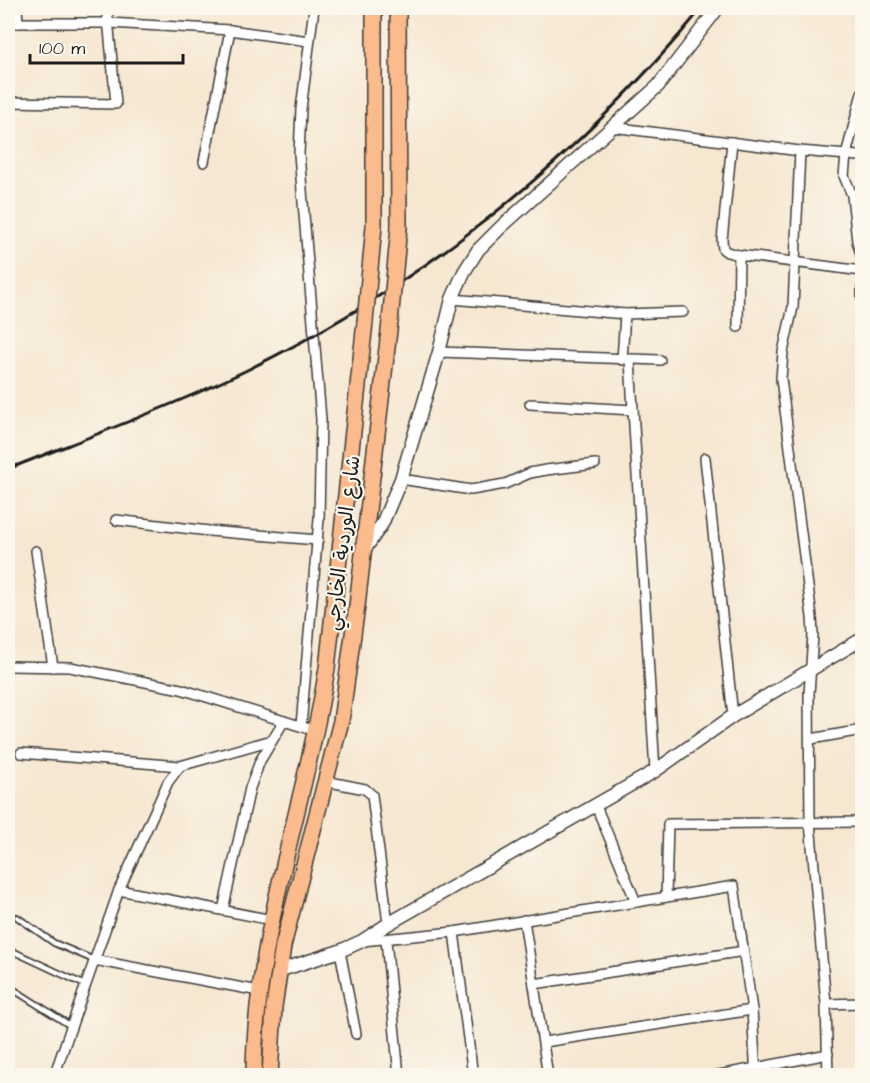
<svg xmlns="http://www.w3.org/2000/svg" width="870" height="1083" font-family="'Architects Daughter','Playpen Sans Arabic',sans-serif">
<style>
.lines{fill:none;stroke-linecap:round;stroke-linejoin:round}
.service-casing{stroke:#3d3a37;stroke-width:8}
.minor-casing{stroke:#3d3a37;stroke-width:12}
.tertiary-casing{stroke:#3d3a37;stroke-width:15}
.primary-casing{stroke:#3d3a37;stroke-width:18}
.service{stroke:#fff;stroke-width:4.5}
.minor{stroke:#fff;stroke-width:9}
.tertiary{stroke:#fff;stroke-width:12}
.primary{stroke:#fbbb8c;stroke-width:15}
.rail{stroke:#1c1c1c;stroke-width:3}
.primary-bridge-casing{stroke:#3d3a37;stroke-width:18;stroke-linecap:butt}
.primary-bridge{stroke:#fbbb8c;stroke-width:15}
.labels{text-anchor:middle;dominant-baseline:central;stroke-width:4.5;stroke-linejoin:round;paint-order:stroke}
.street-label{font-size:20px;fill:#1c1c1c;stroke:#fbf7ec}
</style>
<rect width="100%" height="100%" fill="#fbf7ec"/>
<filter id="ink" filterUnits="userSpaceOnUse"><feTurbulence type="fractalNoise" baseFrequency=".0167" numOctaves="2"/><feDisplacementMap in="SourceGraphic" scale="12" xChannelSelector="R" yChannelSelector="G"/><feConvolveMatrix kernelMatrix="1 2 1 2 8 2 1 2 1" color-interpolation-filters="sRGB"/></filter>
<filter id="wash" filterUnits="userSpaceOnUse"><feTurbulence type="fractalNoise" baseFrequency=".008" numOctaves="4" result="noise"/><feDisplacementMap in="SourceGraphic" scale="24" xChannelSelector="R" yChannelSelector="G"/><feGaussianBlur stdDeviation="1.35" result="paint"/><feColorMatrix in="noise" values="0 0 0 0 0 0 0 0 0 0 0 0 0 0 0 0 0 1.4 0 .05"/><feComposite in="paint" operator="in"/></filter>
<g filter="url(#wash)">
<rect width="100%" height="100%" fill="#f6e7d1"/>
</g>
<g filter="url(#ink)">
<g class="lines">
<defs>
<g id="service">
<path d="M17 917 54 943 94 960"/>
<path d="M8 949 85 985"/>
<path d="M8 986 71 1026"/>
</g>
<g id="minor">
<path d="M17 8 18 23"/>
<path d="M8 23H109L230 30 309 41"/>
<path d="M862 93 846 155 844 176 852 195 857 241 862 258"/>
<path d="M8 102 116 104 107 8"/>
<path d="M612 127 800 151 859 156"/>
<path d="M732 142 722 240 723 249 727 252 739 255 862 271"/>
<path d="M800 151 793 307 783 352 781 379 812 617 813 635 809 694 810 822 826 1004 828 1076"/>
<path d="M204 162 230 30"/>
<path d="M862 288V299"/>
<path d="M452 299 625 314 683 312"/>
<path d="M738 327 739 255"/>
<path d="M439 352 660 360"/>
<path d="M622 360 625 314"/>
<path d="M630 360 655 771"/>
<path d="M530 404 633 410"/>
<path d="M862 422V423"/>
<path d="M705 458 733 716"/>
<path d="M401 479 471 490 505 484 530 473 546 470 595 464"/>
<path d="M116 520 209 531 318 540"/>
<path d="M36 551 53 667"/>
<path d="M8 666 70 667 181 689 316 731"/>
<path d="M301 726 319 519 321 419 299 154 301 109 314 8"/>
<path d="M811 739 862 730"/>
<path d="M21 753 180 766"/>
<path d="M325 781 365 789 372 795 388 924"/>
<path d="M596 806 636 902"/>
<path d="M119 890 272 920"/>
<path d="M666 897 668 824 862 822"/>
<path d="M223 910 250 788 260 761 284 721"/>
<path d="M524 920 548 1076"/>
<path d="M454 932 473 1076"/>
<path d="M386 940 399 1076"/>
<path d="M362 941 454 932 734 886 752 1010 756 1076"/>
<path d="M340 951 356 1034"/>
<path d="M94 960 259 991"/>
<path d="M534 984 744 951"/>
<path d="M826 1004 862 1003"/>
<path d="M544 1042 752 1010"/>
<path d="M54 1076 119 890 168 782 180 766 272 740"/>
<path d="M714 1076 828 1054"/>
</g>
<g id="tertiary">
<path d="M363 552 382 524 401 479 439 352 452 299 464 272 478 250 501 227 658 86 718 8"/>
<path d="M278 971 340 951 362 941 388 924 655 771 733 716 862 639"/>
</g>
<g id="primary">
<path d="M398 8 399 227"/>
<path d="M374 226V8"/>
<path d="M254 1076C254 936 306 804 327 668L365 322"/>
<path d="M270 1076 274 1007 283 946 341 721 357 606 390 322"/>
</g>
</defs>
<!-- service casing -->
<use href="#service" class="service-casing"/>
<!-- minor casing -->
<use href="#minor" class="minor-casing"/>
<!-- tertiary casing -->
<use href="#tertiary" class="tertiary-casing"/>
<!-- primary casing -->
<use href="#primary" class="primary-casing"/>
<!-- service -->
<use href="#service" class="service"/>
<!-- minor -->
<use href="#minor" class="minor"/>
<!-- tertiary -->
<use href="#tertiary" class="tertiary"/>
<!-- primary -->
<use href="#primary" class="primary"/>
<!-- rail -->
<path class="rail" d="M8 469C81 440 155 413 226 380 411 294 573 165 702 8"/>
<defs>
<g id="primary-bridge">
<path d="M365 322 374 226"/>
<path d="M390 322 399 227"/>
</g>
</defs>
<!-- primary-bridge casing -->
<use href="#primary-bridge" class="primary-bridge-casing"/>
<!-- primary-bridge -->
<use href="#primary-bridge" class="primary-bridge"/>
</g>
</g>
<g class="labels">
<!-- street labels -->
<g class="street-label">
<text transform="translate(343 543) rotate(-83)">شارع الوردية الخارجي</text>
</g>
</g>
<!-- margin -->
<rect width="870" height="1083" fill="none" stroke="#fbf7ec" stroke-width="30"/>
<!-- scale -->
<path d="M30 54v9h153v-9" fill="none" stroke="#1c1c1c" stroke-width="3"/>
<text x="39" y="54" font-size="18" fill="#1c1c1c" stroke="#fbf7ec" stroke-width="4.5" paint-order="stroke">100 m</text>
</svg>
